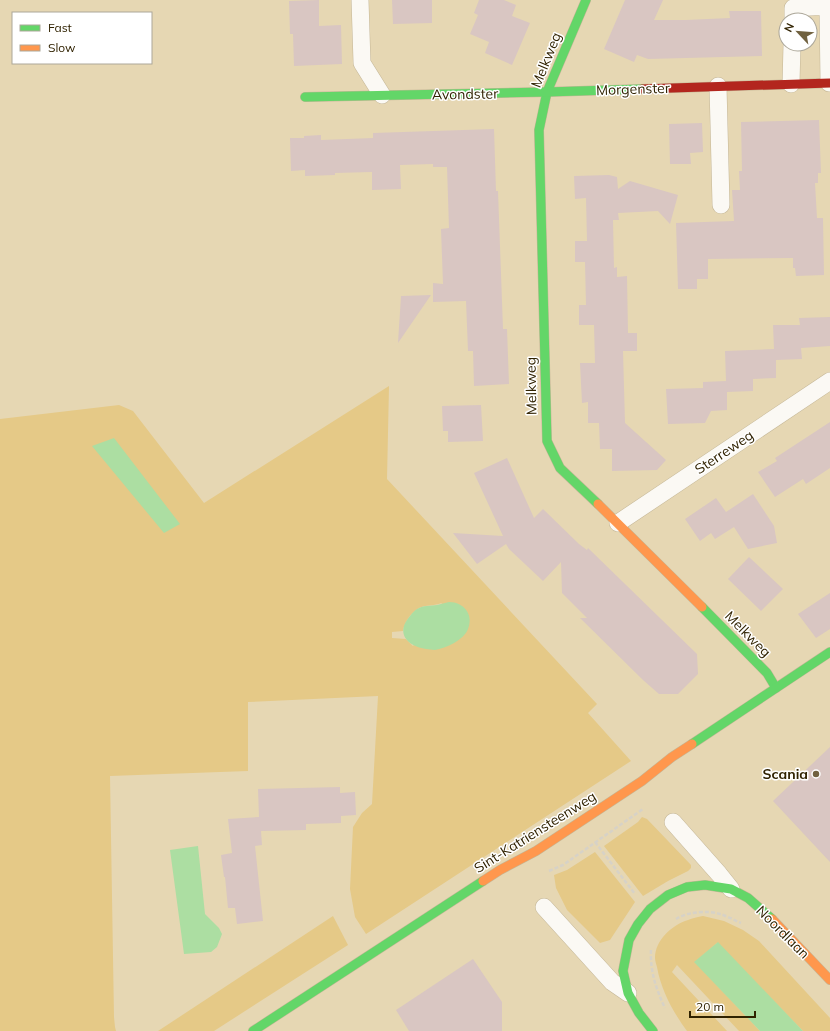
<svg xmlns="http://www.w3.org/2000/svg" width="830" height="1031" font-family="Mulish,sans-serif">
<style>
.green{fill:#e5c987;fill-rule:evenodd}
.water{fill:#acdea2}
.building{fill:#d9c6c2}
.lines{fill:none;stroke-linecap:round;stroke-linejoin:round}
.street-casing{stroke:#c4b696;stroke-width:18}
.fast-casing{stroke:#c4b696;stroke-width:10}
.slow-casing{stroke:#c4b696;stroke-width:10}
.jam-casing{stroke:#c4b696;stroke-width:10}
.path{stroke:#d7d2c7;stroke-width:2.5;stroke-dasharray:4 2;stroke-linecap:butt}
.street{stroke:#fbf9f4;stroke-width:17}
.fast{stroke:#63d668;stroke-width:9}
.slow{stroke:#ff974d;stroke-width:9}
.jam{stroke:#b3261e;stroke-width:9}
.poi-dot{fill:#70613f;stroke:#fff;stroke-width:1.5}
.labels{text-anchor:middle;dominant-baseline:central;stroke-width:3;stroke-linejoin:round;paint-order:stroke}
.street-label{font-size:14px;fill:#302200;stroke:#fff}
.poi-label{font-size:14px;font-weight:bold;fill:#302200;stroke:#fff;text-anchor:end}
</style>
<rect width="100%" height="100%" fill="#e6d7b3"/>
<!-- green -->
<g class="green">
<path d="M389 386 387 479 597 704 588 713 631 761 366 934 355 917 350 889 353 827 362 813 372 804 378 696 248 702V771L110 776 114 1017 115 1027 116 1031H0V419L119 405 133 411 204 503ZM442 603 413 646 406 639 392 638V632L403 631C405 620 414 608 425 606 431 605 436 605 442 603Z"/>
<path d="M642 817 647 819 691 865V868L688 871 668 881 643 896 604 846 638 822Z"/>
<path d="M595 852 635 902 610 940 600 943 567 910 556 888 554 875 567 870Z"/>
<path d="M333 916 348 945 214 1031H158Z"/>
<path d="M703 916 724 921 743 930 759 941 830 1018V1031H803L717 943 695 962 760 1031H739L677 965 672 972 727 1031H687C673 1012 661 990 657 967 656 964 655 960 655 958 655 940 672 925 688 920 692 918 698 917 703 916Z"/>
</g>
<!-- water -->
<g class="water">
<path d="M114 438 180 524 164 533 92 446Z"/>
<path d="M449 602C464 602 474 615 468 629 464 640 446 648 435 650 432 650 429 649 426 649 407 646 395 633 410 616 412 613 414 611 417 609 424 605 430 606 437 605 441 604 445 603 449 602Z"/>
<path d="M198 846 205 914 219 928 222 934 217 947 211 952 184 954 170 850Z"/>
<path d="M718 942 803 1031H760L694 962Z"/>
</g>
<!-- building -->
<g class="building">
<path d="M319 0V26L341 25 342 64 294 66 293 34H290L289 1Z"/>
<path d="M392 0H432V23L393 24Z"/>
<path d="M479 0H504L516 5 512 16 530 23 512 65 485 53 489 42 470 34 478 15 474 13Z"/>
<path d="M625 0H663L654 20H686L730 18 729 11H761L762 56 648 59 637 55 634 62 604 49Z"/>
<path d="M819 120 821 173H818V183H815L817 218H823L824 275 796 276 795 268H793V258L708 259V279H697V289H678L676 223 734 221 732 190H740L739 171H742L741 122Z"/>
<path d="M702 123 703 152 690 153 691 164H670L669 124Z"/>
<path d="M494 129 496 191H498L503 329H507L509 384 474 386 473 351H468L466 301 433 302V283L443 284 441 229 449 228 447 167H433V164L400 165 401 189 372 190V172L335 173V175L305 176V170L291 171 290 138H304V136L321 135V140L373 138V133Z"/>
<path d="M609 175 617 177 618 189 630 181 678 195 670 224 658 211 618 213 619 220H613L614 268 617 267V277L627 276 628 333H637V351H623L625 423 666 460 657 470 612 471V449H600L599 423H588V402L582 403 580 363H595L594 325H579V305H586L585 262H575V241H587L586 198 575 199 574 176Z"/>
<path d="M431 295 398 343 401 296Z"/>
<path d="M830 317V346L801 348 802 359 776 360V378L753 379V391L727 392V410L711 411 705 423 668 424 666 389 703 388V382L726 381 725 351 774 349 773 325H800L799 318Z"/>
<path d="M481 405 483 441 448 442V431H443L442 406Z"/>
<path d="M830 422V468L806 484 803 479 775 497 758 472 777 461 775 458Z"/>
<path d="M507 458 534 518 543 509 579 544 587 550 588 548 697 654 698 674 678 694H659L643 680 580 618H587L562 593 561 562 543 581 509 549 506 544 477 564 453 533 503 536 474 473Z"/>
<path d="M753 494 774 526 777 543 748 549 734 527 715 539 711 533 700 541 685 519 716 498 726 512Z"/>
<path d="M749 557 783 589 761 611 728 579Z"/>
<path d="M830 593V629L816 638 798 614Z"/>
<path d="M830 747V862L773 801Z"/>
<path d="M340 787V793L355 792 356 815 341 816V823L306 824V830L261 831 262 845 255 846 263 921 237 924 235 908H228L225 877H224L221 855 232 853 228 819 259 817 258 789Z"/>
<path d="M473 959 502 1002V1031H409L396 1010Z"/>
</g>
<g class="lines">
<defs>
<g id="street">
<path d="M360 0 362 63 382 95"/>
<path d="M793 20V8L828 6 829 83"/>
<path d="M791 84 792 44"/>
<path d="M718 86 721 205"/>
<path d="M618 523 830 381"/>
<path d="M673 822 719 874 731 889"/>
<path d="M544 907 612 982 628 993"/>
</g>
<g id="fast">
<path d="M586 0 547 92 539 130 547 441 560 468 598 504"/>
<path d="M305 97 547 92 642 89"/>
<path d="M702 607 767 673 776 688"/>
<path d="M692 744 830 652"/>
<path d="M253 1031 483 881"/>
<path d="M653 1031 639 1013 628 993 623 971 629 940 638 924 650 909 668 895 687 887 705 885 731 889 748 898 772 919"/>
</g>
<g id="slow">
<path d="M598 504 702 607"/>
<path d="M483 881 500 870 536 851 642 781 672 757 692 744"/>
<path d="M772 919 830 980"/>
</g>
<path id="jam" d="M642 89 830 83"/>
</defs>
<!-- street casing -->
<use href="#street" class="street-casing"/>
<!-- fast casing -->
<use href="#fast" class="fast-casing"/>
<!-- slow casing -->
<use href="#slow" class="slow-casing"/>
<!-- jam casing -->
<use href="#jam" class="jam-casing"/>
<!-- path -->
<g class="path">
<path d="M595 842 635 894"/>
<path d="M549 871 563 865 643 809"/>
<path d="M676 919C687 912 707 910 720 914 727 916 734 920 741 923"/>
<path d="M651 950C650 971 656 989 665 1008"/>
</g>
<!-- street -->
<use href="#street" class="street"/>
<!-- fast -->
<use href="#fast" class="fast"/>
<!-- slow -->
<use href="#slow" class="slow"/>
<!-- jam -->
<use href="#jam" class="jam"/>
</g>
<!-- markers -->
<circle class="poi-dot" cx="816" cy="774" r="4"/>
<g class="labels">
<!-- street labels -->
<g class="street-label">
<text transform="translate(546 60) rotate(-68)">Melkweg</text>
<text transform="translate(633 89) rotate(-2)">Morgenster</text>
<text transform="translate(465 94) rotate(-1)">Avondster</text>
<text transform="translate(531 386) rotate(-91)">Melkweg</text>
<text transform="translate(724 452) rotate(-34)">Sterreweg</text>
<text transform="translate(748 634) rotate(45)">Melkweg</text>
<text transform="translate(535 832) rotate(-32)">Sint-Katriensteenweg</text>
<text transform="translate(783 932) rotate(45)">Noordlaan</text>
</g>
<!-- poi labels -->
<g class="poi-label">
<text x="808" y="774">Scania</text>
</g>
</g>
<!-- legend -->
<rect x="12" y="12" width="140" height="52" fill="#ffffff" stroke="#aca799"/>
<rect x="20" y="25" width="20" height="6" fill="#63d668" stroke="#aca799"/>
<text x="48" y="32" font-size="12" fill="#302200">Fast</text>
<rect x="20" y="45" width="20" height="6" fill="#ff974d" stroke="#aca799"/>
<text x="48" y="52" font-size="12" fill="#302200">Slow</text>
<!-- north arrow -->
<g transform="translate(798 32) rotate(296)"><circle r="19" fill="#ffffff" stroke="#aca799"/>
<path d="M0-3L7 15L0 10L-7 15Z" fill="#70613f"/>
<text y="-6" font-size="11" font-weight="bold" text-anchor="middle" fill="#302200">N</text>
</g>
<!-- scale -->
<path d="M690 1011v6h65v-6" fill="none" stroke="#302200" stroke-width="2"/>
<text x="696" y="1011" font-size="12" fill="#302200" stroke="#ffffff" stroke-width="3" paint-order="stroke">20 m</text>
</svg>
